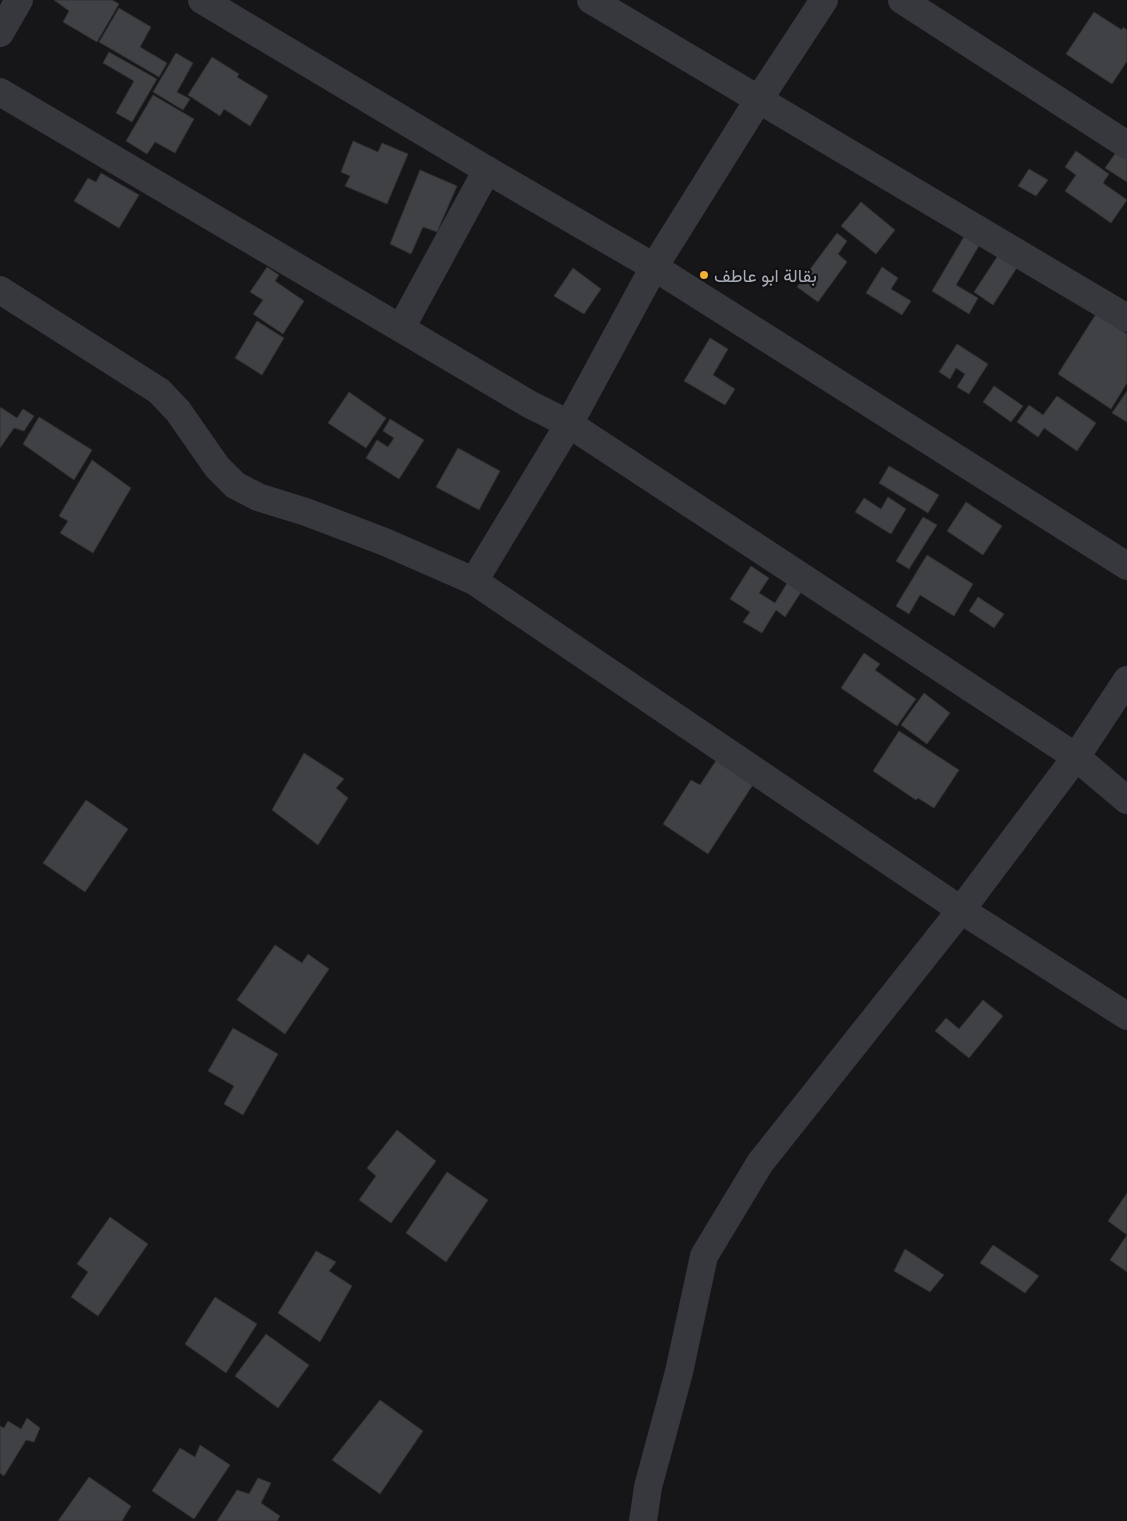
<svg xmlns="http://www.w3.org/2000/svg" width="1127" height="1521" font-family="Lato,Vazirmatn,sans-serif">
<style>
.building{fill:#404145;stroke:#303034}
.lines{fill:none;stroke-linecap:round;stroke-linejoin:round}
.minor{stroke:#37383d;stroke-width:28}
.poi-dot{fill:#f2b134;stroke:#111113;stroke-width:2}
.labels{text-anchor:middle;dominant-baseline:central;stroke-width:4.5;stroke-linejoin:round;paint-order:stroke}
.poi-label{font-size:18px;fill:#a8adb8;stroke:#111113;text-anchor:start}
</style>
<rect width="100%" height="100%" fill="#161618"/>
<!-- building -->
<g class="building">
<path d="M54 0H112L119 4 97 42 63 22 69 11Z"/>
<path d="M119 8 151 27 140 47 167 63 159 77 99 42Z"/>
<path d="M1094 12 1122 30 1123 27 1127 30V61L1112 84 1066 54Z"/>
<path d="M109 52 157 79 132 122 116 113 134 81 103 63Z"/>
<path d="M176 53 193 63 177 92 190 99 183 110 153 92Z"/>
<path d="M212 57 239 74 237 77 268 96 250 126 224 109 220 116 188 95Z"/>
<path d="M153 95 194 119 175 153 155 142 147 154 126 141Z"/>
<path d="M353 141 378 152 382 143 408 154 387 204 345 186 350 176 341 172Z"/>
<path d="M1076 151 1109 174 1103 183 1127 200 1111 223 1065 191 1076 175 1065 167Z"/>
<path d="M1117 151 1127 158V182L1105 168Z"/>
<path d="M1029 169 1048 180 1036 196 1018 186Z"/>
<path d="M420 170 457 186 437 232 423 227 411 254 390 244Z"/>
<path d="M101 173 139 195 119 228 74 201 88 178 96 182Z"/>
<path d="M861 202 895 230 876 254 841 226Z"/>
<path d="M837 233 847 241 838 254 847 262 818 302 797 287Z"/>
<path d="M965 235 980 244 956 285 978 298 969 314 932 291Z"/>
<path d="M999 254 1018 266 993 305 974 292Z"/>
<path d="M267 267 279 275 275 281 304 301 283 334 253 314 263 300 250 292Z"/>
<path d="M882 267 898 278 891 289 911 301 902 315 866 293Z"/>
<path d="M573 268 601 289 584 314 554 296Z"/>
<path d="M1096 314 1127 334V383L1111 409 1058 374Z"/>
<path d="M257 321 284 338 262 375 235 358Z"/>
<path d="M710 338 728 349 713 375 735 389 725 405 684 381Z"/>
<path d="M957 344 988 364 969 394 957 387 965 374 956 368 950 379 939 372Z"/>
<path d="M994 386 1023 406 1011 422 983 402Z"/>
<path d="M1127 391V422L1112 413Z"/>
<path d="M349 392 386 418 366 448 328 423Z"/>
<path d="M1057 396 1096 423 1077 451 1044 428 1038 437 1017 422 1029 405 1043 415Z"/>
<path d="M0 407 17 418 23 409 34 416 24 431 14 428 0 448Z"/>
<path d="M39 417 92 450 74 480 23 444Z"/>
<path d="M390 419 424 440 399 479 366 458 377 440 388 447 394 438 383 431Z"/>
<path d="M458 448 500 471 479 510 436 487Z"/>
<path d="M92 460 131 488 93 553 60 533 68 521 59 516Z"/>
<path d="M889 466 939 495 928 513 879 483Z"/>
<path d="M888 497 906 509 891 534 855 512 864 498 881 509Z"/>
<path d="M966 502 1002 526 983 555 947 531Z"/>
<path d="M923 517 937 525 909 569 896 561Z"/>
<path d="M927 555 973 584 954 616 920 595 909 614 896 606Z"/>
<path d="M751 566 769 578 759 593 775 603 789 580 803 589 785 617 776 610 762 633 743 622 750 612 730 599Z"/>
<path d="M978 597 1004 614 994 628 969 611Z"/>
<path d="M864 653 880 664 875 670 916 699 897 726 841 688Z"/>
<path d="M924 693 950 713 927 744 901 725Z"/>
<path d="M899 731 959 770 934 808 918 798 916 800 873 771Z"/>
<path d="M304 753 344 779 336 788 348 798 318 845 272 810Z"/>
<path d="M721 753 758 777 708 854 663 824 691 780 700 785Z"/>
<path d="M86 800 128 829 85 892 43 863Z"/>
<path d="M275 945 302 963 308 954 329 969 285 1034 237 1000Z"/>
<path d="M983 1000 1003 1016 969 1058 935 1031 946 1018 959 1029Z"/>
<path d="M233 1028 278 1054 243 1115 224 1104 234 1086 208 1071Z"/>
<path d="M397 1130 436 1161 391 1223 359 1200 376 1176 367 1168Z"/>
<path d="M447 1172 488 1200 446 1262 406 1233Z"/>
<path d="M1127 1193V1235L1108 1221Z"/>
<path d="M110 1217 148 1244 98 1316 71 1297 88 1272 77 1264Z"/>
<path d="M1127 1235V1272L1110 1260Z"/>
<path d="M993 1245 1039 1276 1025 1293 980 1263Z"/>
<path d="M905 1249 944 1275 930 1292 894 1271Z"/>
<path d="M316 1251 336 1262 329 1271 352 1286 320 1342 278 1313Z"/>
<path d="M215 1297 257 1324 226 1373 185 1344Z"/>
<path d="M266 1334 309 1365 278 1408 235 1376Z"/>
<path d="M380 1400 423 1431 380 1494 332 1460Z"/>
<path d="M27 1418 40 1428 34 1442 26 1440 4 1476 0 1473V1426L4 1428 8 1421 21 1429Z"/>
<path d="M200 1445 230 1465 194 1519 152 1491 180 1448 195 1457Z"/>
<path d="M89 1477 131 1506 122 1521H58Z"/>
<path d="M258 1478 271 1483 261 1503 280 1516 277 1521H217L237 1490 249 1494Z"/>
</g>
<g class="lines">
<!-- minor -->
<g class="minor">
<path d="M202 0 487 170 654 267 1127 566"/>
<path d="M591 0 1127 318"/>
<path d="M902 0 1127 145"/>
<path d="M0 33 19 0"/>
<path d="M0 92 529 404 569 424 1076 757 1127 800"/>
<path d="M0 290 159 391 178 411 217 467 235 485 258 497 306 512 385 542 474 581 961 910 1127 1016"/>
<path d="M401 328 487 170"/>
<path d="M474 581 569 424 654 267 759 99 824 0"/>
<path d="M643 1521 648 1487 679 1372 704 1256 760 1163 961 910 1076 757 1127 680"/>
</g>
</g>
<!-- markers -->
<circle class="poi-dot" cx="704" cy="275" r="5"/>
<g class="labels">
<!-- poi labels -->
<g class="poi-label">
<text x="714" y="275">بقالة ابو عاطف</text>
</g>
</g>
</svg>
